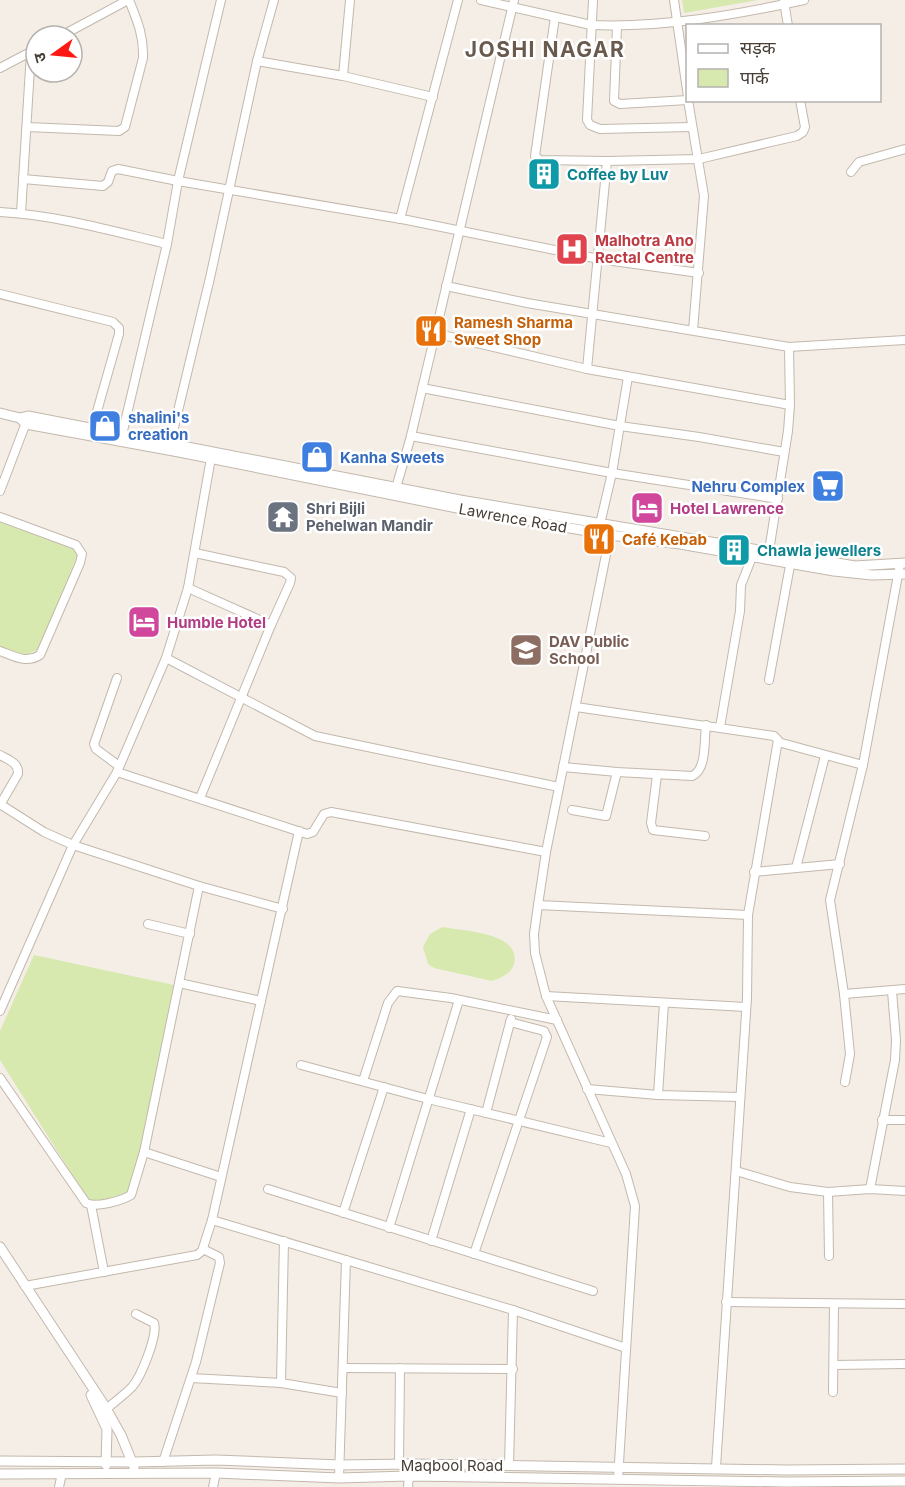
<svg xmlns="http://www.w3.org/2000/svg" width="905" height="1487" font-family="Inter,'Noto Sans Devanagari',sans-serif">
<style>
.green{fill:#d7e9af}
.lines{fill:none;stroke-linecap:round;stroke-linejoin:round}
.minor-casing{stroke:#c3b8ac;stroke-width:10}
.tertiary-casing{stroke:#c3b8ac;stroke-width:11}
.minor{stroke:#fff;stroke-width:8}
.tertiary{stroke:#fff;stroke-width:9}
.labels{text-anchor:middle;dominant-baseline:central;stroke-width:5;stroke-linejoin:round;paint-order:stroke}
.culture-label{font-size:15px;font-weight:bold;fill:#0d838f;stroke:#fff;text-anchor:start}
.health-label{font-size:15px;font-weight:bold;fill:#be3a42;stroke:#fff;text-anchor:start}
.food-label{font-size:15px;font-weight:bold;fill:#c56008;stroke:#fff;text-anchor:start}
.shop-label{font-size:15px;font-weight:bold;fill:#366cbe;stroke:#fff;text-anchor:start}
.worship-label{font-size:15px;font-weight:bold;fill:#5b616d;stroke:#fff;text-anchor:start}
.hotel-label{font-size:15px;font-weight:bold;fill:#b23c85;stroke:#fff;text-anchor:start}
.street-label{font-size:15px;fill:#473e36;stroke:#fff}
.education-label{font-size:15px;font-weight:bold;fill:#785e54;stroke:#fff;text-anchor:start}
.district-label{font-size:21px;font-weight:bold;letter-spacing:1.5px;fill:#6a5a4d;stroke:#fff}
</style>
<rect width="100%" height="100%" fill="#f4eee7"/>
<!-- green -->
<g class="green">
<path d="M682 0H758L684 13Z"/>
<path d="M0 522 79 551 41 648 24 656 0 647Z"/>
<path d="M442 927C462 931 522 932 514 964 511 974 501 978 492 981L434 968 428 964 423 947 430 934Z"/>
<path d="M34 955 174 985 132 1192 90 1203 0 1060V1031Z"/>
</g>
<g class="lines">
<defs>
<g id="minor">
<path d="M481 0 591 25C662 28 735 15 804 0"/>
<path d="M593 0 587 120 590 125 600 129 692 127"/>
<path d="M674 0 688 97"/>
<path d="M784 1 788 26"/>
<path d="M555 17 535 156 540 160 607 161"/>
<path d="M617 26 614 101 620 104 688 100"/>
<path d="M61 36 128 0"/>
<path d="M257 61 343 76 433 97"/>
<path d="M0 68 36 49"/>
<path d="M343 76 350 0"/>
<path d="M688 100 704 196 693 330"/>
<path d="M27 127 119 131 125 127 143 58C144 36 137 20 129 0"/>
<path d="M851 172 859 162 905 149"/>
<path d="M23 179 103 186 108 182 112 171 118 169 178 181 407 220 599 259 699 273"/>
<path d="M0 212C56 215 112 231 167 244"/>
<path d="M21 213 31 52"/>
<path d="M400 219 458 0"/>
<path d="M446 286 527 303 789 347 905 340"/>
<path d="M0 294 113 322 119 328V334L92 429"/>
<path d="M434 333 587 369 790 405"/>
<path d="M587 369 607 161 699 159 797 136 803 132 805 127 800 100"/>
<path d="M422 388 620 426 699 437 784 452"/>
<path d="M122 435 167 244 178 181 221 0"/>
<path d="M411 436 612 473 778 499"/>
<path d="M170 444 210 278 257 61 274 0"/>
<path d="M396 488 411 436 514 0"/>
<path d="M0 491 27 420"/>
<path d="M0 517 76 545 82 554 80 563 40 655C26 664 14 656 0 651"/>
<path d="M600 524 612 473 628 377"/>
<path d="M610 535 546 852 538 905 534 934 535 953 546 996 626 1174 635 1206 618 1479"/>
<path d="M769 551 788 431 790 405 789 347"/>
<path d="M195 553 284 572 291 578 290 583 271 625 200 798"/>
<path d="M900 564 863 765 830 900 844 994 905 989"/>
<path d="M188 588 271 625"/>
<path d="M166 658 315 736 559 787"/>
<path d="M117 678 94 744 96 749 119 766"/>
<path d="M769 680 791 560"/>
<path d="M576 707 774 736 778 740 748 915 747 998 716 1467"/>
<path d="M720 727 740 611 741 585 752 557"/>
<path d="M778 742 863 765"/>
<path d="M0 755C9 760 19 763 18 774L0 805"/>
<path d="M563 767 617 772 692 776C707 770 704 740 706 725"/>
<path d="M117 772 307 834 313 832 324 814 331 812 546 852"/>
<path d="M657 775 651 823 653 830 705 836"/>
<path d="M0 804 44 832 73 845 199 886 283 909"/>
<path d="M572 810 606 816 617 772"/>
<path d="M796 868 825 756"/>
<path d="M754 872 840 864"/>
<path d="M538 905 748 915"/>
<path d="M148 924 190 934"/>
<path d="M179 983 261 1001"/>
<path d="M844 994 850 1054 845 1082"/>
<path d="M546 996 746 1007"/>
<path d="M0 1011 73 845 117 772 166 658 188 588 211 458"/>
<path d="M301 1065 428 1099 611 1143"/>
<path d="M0 1078 86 1203C96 1208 121 1201 131 1195L144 1152 199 886"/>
<path d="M363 1081 388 1003 397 991 451 998 557 1020"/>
<path d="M587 1089 658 1095 740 1097"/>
<path d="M658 1095 664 1003"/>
<path d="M486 1113 511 1019"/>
<path d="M882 1120H905"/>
<path d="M144 1152 221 1177"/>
<path d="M736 1171 790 1187 828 1192 870 1189 905 1191"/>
<path d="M268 1189 593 1291"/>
<path d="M870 1189 895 1060 896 1040 892 991"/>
<path d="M828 1192 829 1256"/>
<path d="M91 1205 104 1272"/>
<path d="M343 1213 384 1087"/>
<path d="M212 1220 299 831"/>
<path d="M389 1228 459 1000"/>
<path d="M431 1241 471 1109"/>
<path d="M474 1254 547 1037 544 1031 510 1022"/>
<path d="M25 1286 197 1255 202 1251 212 1220 513 1310 626 1348"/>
<path d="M726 1302 905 1304"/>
<path d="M834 1365 905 1364"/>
<path d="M343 1368 513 1369"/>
<path d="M191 1378 281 1383 342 1393"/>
<path d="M281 1383 284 1241"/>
<path d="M833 1392 834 1304"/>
<path d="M106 1409C115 1402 124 1395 132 1387 141 1377 158 1335 154 1323L136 1314"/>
<path d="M163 1462 196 1362 220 1263 219 1257 203 1249"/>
<path d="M399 1464 400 1368"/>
<path d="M509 1465 513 1310"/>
<path d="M339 1478 346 1260"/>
<path d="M59 1487 62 1473"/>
<path d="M213 1487 216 1473"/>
<path d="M408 1487 409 1476"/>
</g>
<g id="tertiary">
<path d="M0 413 20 418 28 416 460 500 855 566 905 563"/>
<path d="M20 418 26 424 179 452 467 510 610 535 680 544 834 571 872 575 905 574"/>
<path d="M0 1247 104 1405 121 1435 134 1467"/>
<path d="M91 1395 107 1429 106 1465"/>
<path d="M0 1461 134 1462 216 1460 340 1465 409 1464 786 1470 905 1469"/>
<path d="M0 1474 216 1473 339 1478 409 1476 786 1482 905 1481"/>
</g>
</defs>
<!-- minor casing -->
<use href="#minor" class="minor-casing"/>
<!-- tertiary casing -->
<use href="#tertiary" class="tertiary-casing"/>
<!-- minor -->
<use href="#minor" class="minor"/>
<!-- tertiary -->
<use href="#tertiary" class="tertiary"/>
</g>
<!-- icons -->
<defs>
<symbol id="building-square" viewBox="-11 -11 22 22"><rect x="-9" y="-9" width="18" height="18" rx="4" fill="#0f9aa8" stroke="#fff"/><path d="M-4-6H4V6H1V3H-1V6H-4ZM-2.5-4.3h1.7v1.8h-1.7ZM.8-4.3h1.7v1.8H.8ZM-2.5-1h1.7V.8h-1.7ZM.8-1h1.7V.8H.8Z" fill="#fff"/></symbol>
<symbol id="hospital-square" viewBox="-11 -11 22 22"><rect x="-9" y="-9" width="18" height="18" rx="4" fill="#e0444e" stroke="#fff"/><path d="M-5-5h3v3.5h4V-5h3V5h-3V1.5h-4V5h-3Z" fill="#fff"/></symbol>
<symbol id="restaurant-square" viewBox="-11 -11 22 22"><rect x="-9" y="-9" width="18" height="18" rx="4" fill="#e8710a" stroke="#fff"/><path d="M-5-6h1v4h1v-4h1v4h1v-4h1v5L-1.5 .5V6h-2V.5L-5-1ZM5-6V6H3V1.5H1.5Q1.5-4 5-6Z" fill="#fff"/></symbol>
<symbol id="shop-square" viewBox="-11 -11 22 22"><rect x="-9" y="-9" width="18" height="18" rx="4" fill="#3f7fe0" stroke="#fff"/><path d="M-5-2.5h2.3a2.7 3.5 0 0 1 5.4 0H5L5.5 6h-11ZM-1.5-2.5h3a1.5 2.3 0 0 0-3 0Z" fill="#fff"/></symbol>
<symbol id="supermarket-square" viewBox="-11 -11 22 22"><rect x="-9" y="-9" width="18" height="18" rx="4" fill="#3f7fe0" stroke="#fff"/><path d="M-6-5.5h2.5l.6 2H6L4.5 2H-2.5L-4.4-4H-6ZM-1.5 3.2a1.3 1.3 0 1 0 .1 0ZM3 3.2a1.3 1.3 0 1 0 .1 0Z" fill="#fff"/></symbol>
<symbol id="hotel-square" viewBox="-11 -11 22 22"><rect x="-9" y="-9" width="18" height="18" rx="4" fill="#d1479c" stroke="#fff"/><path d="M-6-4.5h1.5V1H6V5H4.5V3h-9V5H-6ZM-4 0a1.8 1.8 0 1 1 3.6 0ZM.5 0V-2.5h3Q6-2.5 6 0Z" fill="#fff"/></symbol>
<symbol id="temple-square" viewBox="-11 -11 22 22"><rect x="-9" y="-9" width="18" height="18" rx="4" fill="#6b7280" stroke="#fff"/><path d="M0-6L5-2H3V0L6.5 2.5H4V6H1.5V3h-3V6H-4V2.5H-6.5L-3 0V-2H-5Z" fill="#fff"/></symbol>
<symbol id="school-square" viewBox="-11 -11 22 22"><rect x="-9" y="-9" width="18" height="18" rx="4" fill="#8d6e63" stroke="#fff"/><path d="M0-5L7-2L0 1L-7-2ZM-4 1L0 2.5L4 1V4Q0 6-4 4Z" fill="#fff"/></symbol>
</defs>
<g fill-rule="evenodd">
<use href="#building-square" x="525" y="155" width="38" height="38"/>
<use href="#hospital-square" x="553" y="230" width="38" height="38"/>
<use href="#restaurant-square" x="412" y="312" width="38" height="38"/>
<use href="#shop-square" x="86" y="407" width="38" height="38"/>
<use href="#shop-square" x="298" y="438" width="38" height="38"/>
<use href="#supermarket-square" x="809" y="467" width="38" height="38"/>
<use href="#hotel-square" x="628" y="489" width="38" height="38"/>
<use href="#temple-square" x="264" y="498" width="38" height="38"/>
<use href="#restaurant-square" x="580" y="520" width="38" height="38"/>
<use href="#building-square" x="715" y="531" width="38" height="38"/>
<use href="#hotel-square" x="125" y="603" width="38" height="38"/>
<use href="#school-square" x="507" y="631" width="38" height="38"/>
</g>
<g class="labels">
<!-- culture labels -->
<g class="culture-label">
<text x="567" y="174">Coffee by Luv</text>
<text x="757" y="550">Chawla jewellers</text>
</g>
<!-- health labels -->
<g class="health-label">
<text x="595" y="240">Malhotra Ano<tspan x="595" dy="17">Rectal Centre</tspan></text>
</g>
<!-- food labels -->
<g class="food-label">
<text x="454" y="322">Ramesh Sharma<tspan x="454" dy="17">Sweet Shop</tspan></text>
<text x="622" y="539">Café Kebab</text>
</g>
<!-- shop labels -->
<g class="shop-label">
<text x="128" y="417">shalini's<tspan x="128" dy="17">creation</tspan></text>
<text x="340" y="457">Kanha Sweets</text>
<text x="805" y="486" text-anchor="end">Nehru Complex</text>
</g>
<!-- worship labels -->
<g class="worship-label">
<text x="306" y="508">Shri Bijli<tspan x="306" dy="17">Pehelwan Mandir</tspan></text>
</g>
<!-- hotel labels -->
<g class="hotel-label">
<text x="670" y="508">Hotel Lawrence</text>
<text x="167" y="622">Humble Hotel</text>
</g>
<!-- street labels -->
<g class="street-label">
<text transform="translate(513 518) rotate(10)">Lawrence Road</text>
<text x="452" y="1465">Maqbool Road</text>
</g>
<!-- education labels -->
<g class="education-label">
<text x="549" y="641">DAV Public<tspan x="549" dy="17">School</tspan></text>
</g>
<!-- district labels -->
<g class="district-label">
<text x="545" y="49">JOSHI NAGAR</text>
</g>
</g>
<!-- legend -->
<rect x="686" y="24" width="195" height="78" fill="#ffffff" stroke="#b5b2af" stroke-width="1.5"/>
<rect x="698" y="44" width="30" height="9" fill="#ffffff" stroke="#b5b2af" stroke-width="1.5"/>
<text x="740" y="54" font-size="18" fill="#473e36">सड़क</text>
<rect x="698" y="69" width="30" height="18" fill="#d7e9af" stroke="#b5b2af" stroke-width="1.5"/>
<text x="740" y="84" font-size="18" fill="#473e36">पार्क</text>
<!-- north arrow -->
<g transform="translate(54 54) rotate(255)"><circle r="28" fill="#ffffff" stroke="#b5b2af" stroke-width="1.5"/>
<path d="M0-4.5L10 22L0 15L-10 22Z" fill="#ff1813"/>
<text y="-9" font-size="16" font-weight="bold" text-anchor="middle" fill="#473e36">उ</text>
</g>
</svg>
